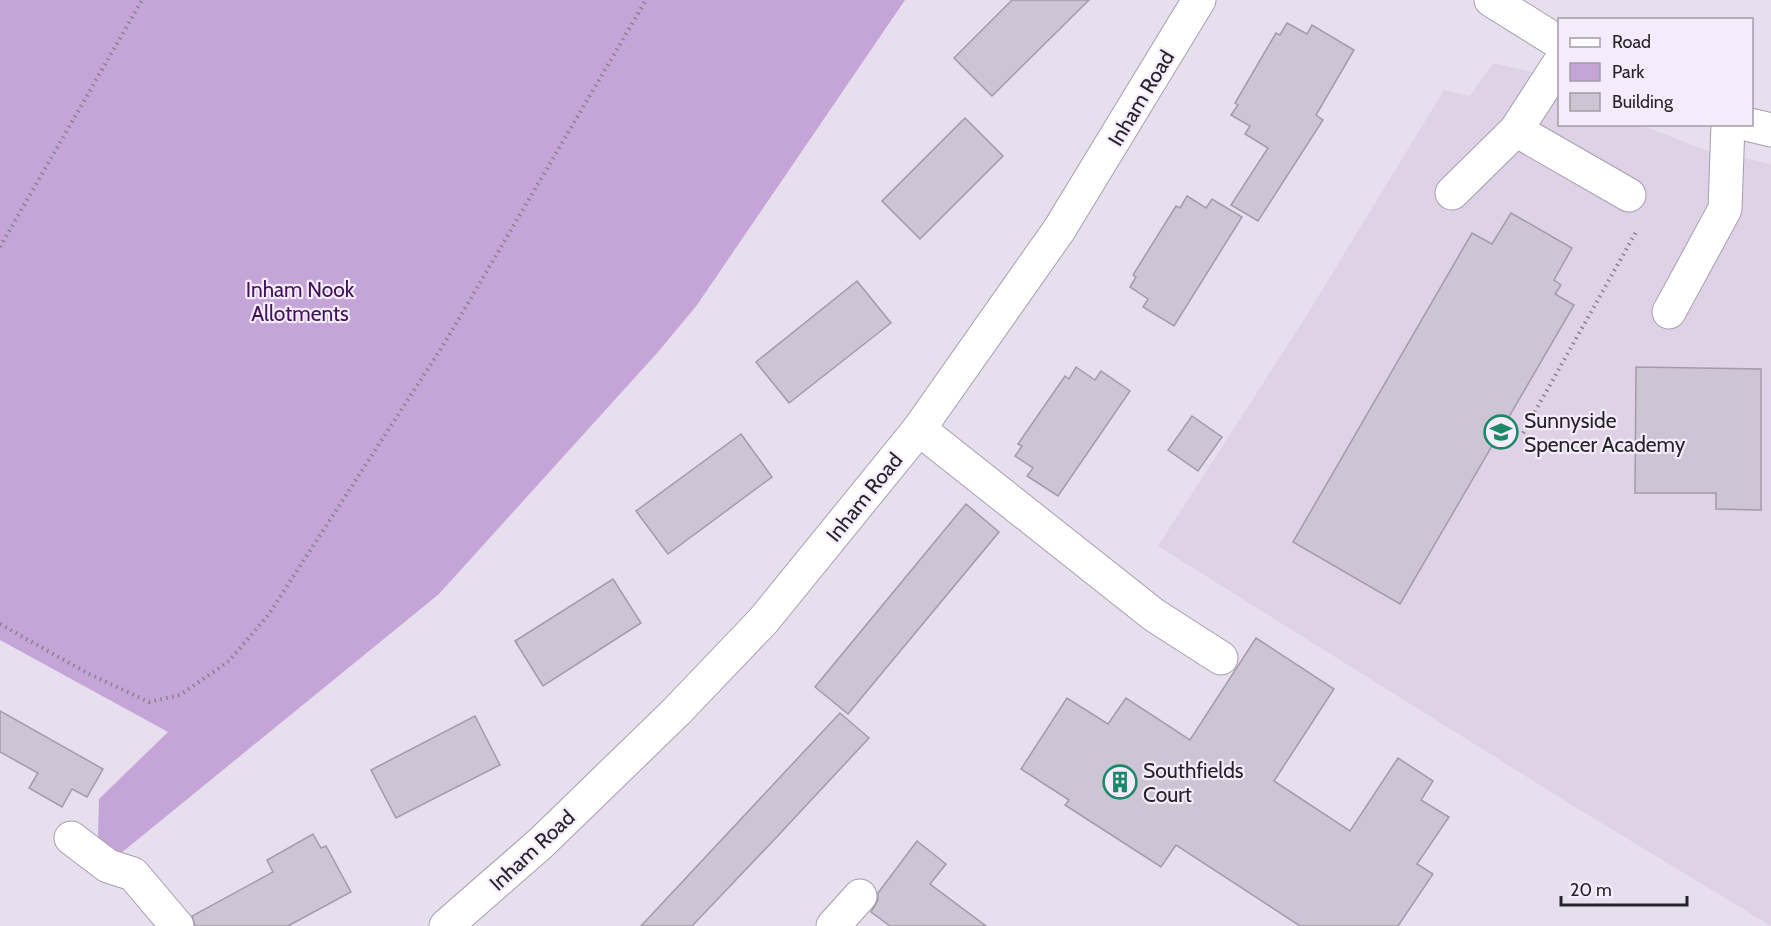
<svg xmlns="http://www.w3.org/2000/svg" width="1771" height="926" font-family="Cabin,sans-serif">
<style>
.built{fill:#dfd2e7}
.green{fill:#c5a5d8}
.building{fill:#cdc5d3;stroke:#a49ba9;stroke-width:1.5}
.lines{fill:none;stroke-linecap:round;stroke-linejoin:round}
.minor-casing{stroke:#a69eac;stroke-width:35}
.path{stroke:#88828c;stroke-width:4;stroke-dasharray:1.5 4.5;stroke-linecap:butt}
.minor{stroke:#fff;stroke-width:33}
.labels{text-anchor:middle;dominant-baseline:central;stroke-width:4.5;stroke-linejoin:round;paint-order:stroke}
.street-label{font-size:21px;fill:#272429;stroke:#f5ecfb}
.park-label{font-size:21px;fill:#421058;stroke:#f5ecfb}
.poi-label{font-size:21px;fill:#272429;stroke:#f5ecfb;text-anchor:start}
</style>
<rect width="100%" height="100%" fill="#e8dfee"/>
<!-- built -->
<path class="built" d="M1493 63 1532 72 1559 85 1560 124 1641 125 1705 150 1771 164V926L1570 804 1158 546 1305 318 1444 90 1470 96Z"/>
<!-- green -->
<path class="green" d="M0 0H905L697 305 658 352 439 594 115 858 98 838 99 799 168 732 0 640Z"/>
<!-- building -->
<g class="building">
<path d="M1012 0H1089L992 96 954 58Z"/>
<path d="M1287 23 1307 34 1312 25 1354 50 1316 115 1323 120 1258 221 1231 205 1268 148 1245 134 1250 126 1231 115 1238 105 1235 103 1276 33 1280 35Z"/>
<path d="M965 118 1003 156 920 239 882 201Z"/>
<path d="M1187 196 1206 208 1212 199 1242 217 1174 326 1143 307 1148 299 1130 287 1136 277 1133 275 1176 206 1180 208Z"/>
<path d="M1511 213 1572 248 1554 280 1561 285 1555 294 1574 305 1400 604 1293 542 1472 233 1492 244Z"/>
<path d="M857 281 891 323 789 403 756 362Z"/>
<path d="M1076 367 1095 380 1101 371 1130 391 1058 496 1027 476 1033 468 1015 456 1022 446 1018 444 1065 376 1069 379Z"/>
<path d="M1636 367 1761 369V510L1716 509V493H1635Z"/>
<path d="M1192 416 1222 437 1198 471 1168 450Z"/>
<path d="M741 434 772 477 668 554 636 511Z"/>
<path d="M966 504 999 532 848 714 815 687Z"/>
<path d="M613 579 641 623 543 686 515 641Z"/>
<path d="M1256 638 1334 689 1274 781 1350 831 1398 758 1433 781 1421 800 1449 817 1417 864 1433 874 1398 926H1300L1176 845 1161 867 1065 805 1069 800 1021 769 1067 698 1108 724 1126 698 1190 740Z"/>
<path d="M0 711 103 769 87 797 72 789 62 807 29 788 38 773 0 752Z"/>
<path d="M840 713 869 738 773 841 692 926H641Z"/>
<path d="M475 716 500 765 396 818 371 770Z"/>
<path d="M313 834 321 848 326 846 351 892 288 926H195L192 916 273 872 267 860Z"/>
<path d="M917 841 946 864 930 884 986 926H890L871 912 878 900V893Z"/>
</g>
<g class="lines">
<defs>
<g id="minor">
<path d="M1491 0 1560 43"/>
<path d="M1746 124 1771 130"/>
<path d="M1516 130 1629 195"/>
<path d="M1452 193 1516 130 1560 62"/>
<path d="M1669 312 1725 209 1728 124"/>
<path d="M919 429 1154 615 1221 658"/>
<path d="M71 838 108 866 133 874 177 926"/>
<path d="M446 926 541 843 676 712 763 621 919 429 1059 230 1199 0"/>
<path d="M833 926 860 896"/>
</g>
</defs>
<!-- minor casing -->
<use href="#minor" class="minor-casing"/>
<!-- path -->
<g class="path">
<path d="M0 247 142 0"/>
<path d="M1523 433 1636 232"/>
<path d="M0 624 87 673 149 702 180 695 229 661 269 614 444 344 646 0"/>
</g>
<!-- minor -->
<use href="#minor" class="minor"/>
</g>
<!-- icons -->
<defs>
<symbol id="school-ring" viewBox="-11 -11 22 22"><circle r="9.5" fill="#f5ecfb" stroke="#1b8967" stroke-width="1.5"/><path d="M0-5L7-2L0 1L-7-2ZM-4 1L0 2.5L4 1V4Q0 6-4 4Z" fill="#1b8967"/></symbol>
<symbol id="building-ring" viewBox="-11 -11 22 22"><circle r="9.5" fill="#f5ecfb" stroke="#1b8967" stroke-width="1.5"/><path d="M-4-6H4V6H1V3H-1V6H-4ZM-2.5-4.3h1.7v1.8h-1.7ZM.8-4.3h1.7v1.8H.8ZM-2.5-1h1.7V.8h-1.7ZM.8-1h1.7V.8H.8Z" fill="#1b8967"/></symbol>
</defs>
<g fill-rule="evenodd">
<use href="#school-ring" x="1482" y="413" width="38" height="38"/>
<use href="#building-ring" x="1101" y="763" width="38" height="38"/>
</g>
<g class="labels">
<!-- street labels -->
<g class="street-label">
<text transform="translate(1141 98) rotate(-59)">Inham Road</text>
<text transform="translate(864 497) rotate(-51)">Inham Road</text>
<text transform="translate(532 850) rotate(-43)">Inham Road</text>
</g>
<!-- park labels -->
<g class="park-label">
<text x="300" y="289">Inham Nook<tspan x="300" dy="24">Allotments</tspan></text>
</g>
<!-- poi labels -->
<g class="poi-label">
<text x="1524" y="420">Sunnyside<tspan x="1524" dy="24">Spencer Academy</tspan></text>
<text x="1143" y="770">Southfields<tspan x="1143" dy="24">Court</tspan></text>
</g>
</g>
<!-- legend -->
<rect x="1558" y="18" width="195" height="108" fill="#f5ecfb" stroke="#a39ca7" stroke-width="1.5"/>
<rect x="1570" y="38" width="30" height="9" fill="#ffffff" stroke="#a39ca7" stroke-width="1.5"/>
<text x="1612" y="48" font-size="18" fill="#272429">Road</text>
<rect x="1570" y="63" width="30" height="18" fill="#c5a5d8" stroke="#a39ca7" stroke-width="1.5"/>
<text x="1612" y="78" font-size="18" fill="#272429">Park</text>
<rect x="1570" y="93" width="30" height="18" fill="#cdc5d3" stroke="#a39ca7" stroke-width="1.5"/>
<text x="1612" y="108" font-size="18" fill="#272429">Building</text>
<!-- scale -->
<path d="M1561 896v9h126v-9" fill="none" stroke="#272429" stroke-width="3"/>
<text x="1570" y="896" font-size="18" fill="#272429" stroke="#f5ecfb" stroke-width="4.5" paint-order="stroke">20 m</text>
</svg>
